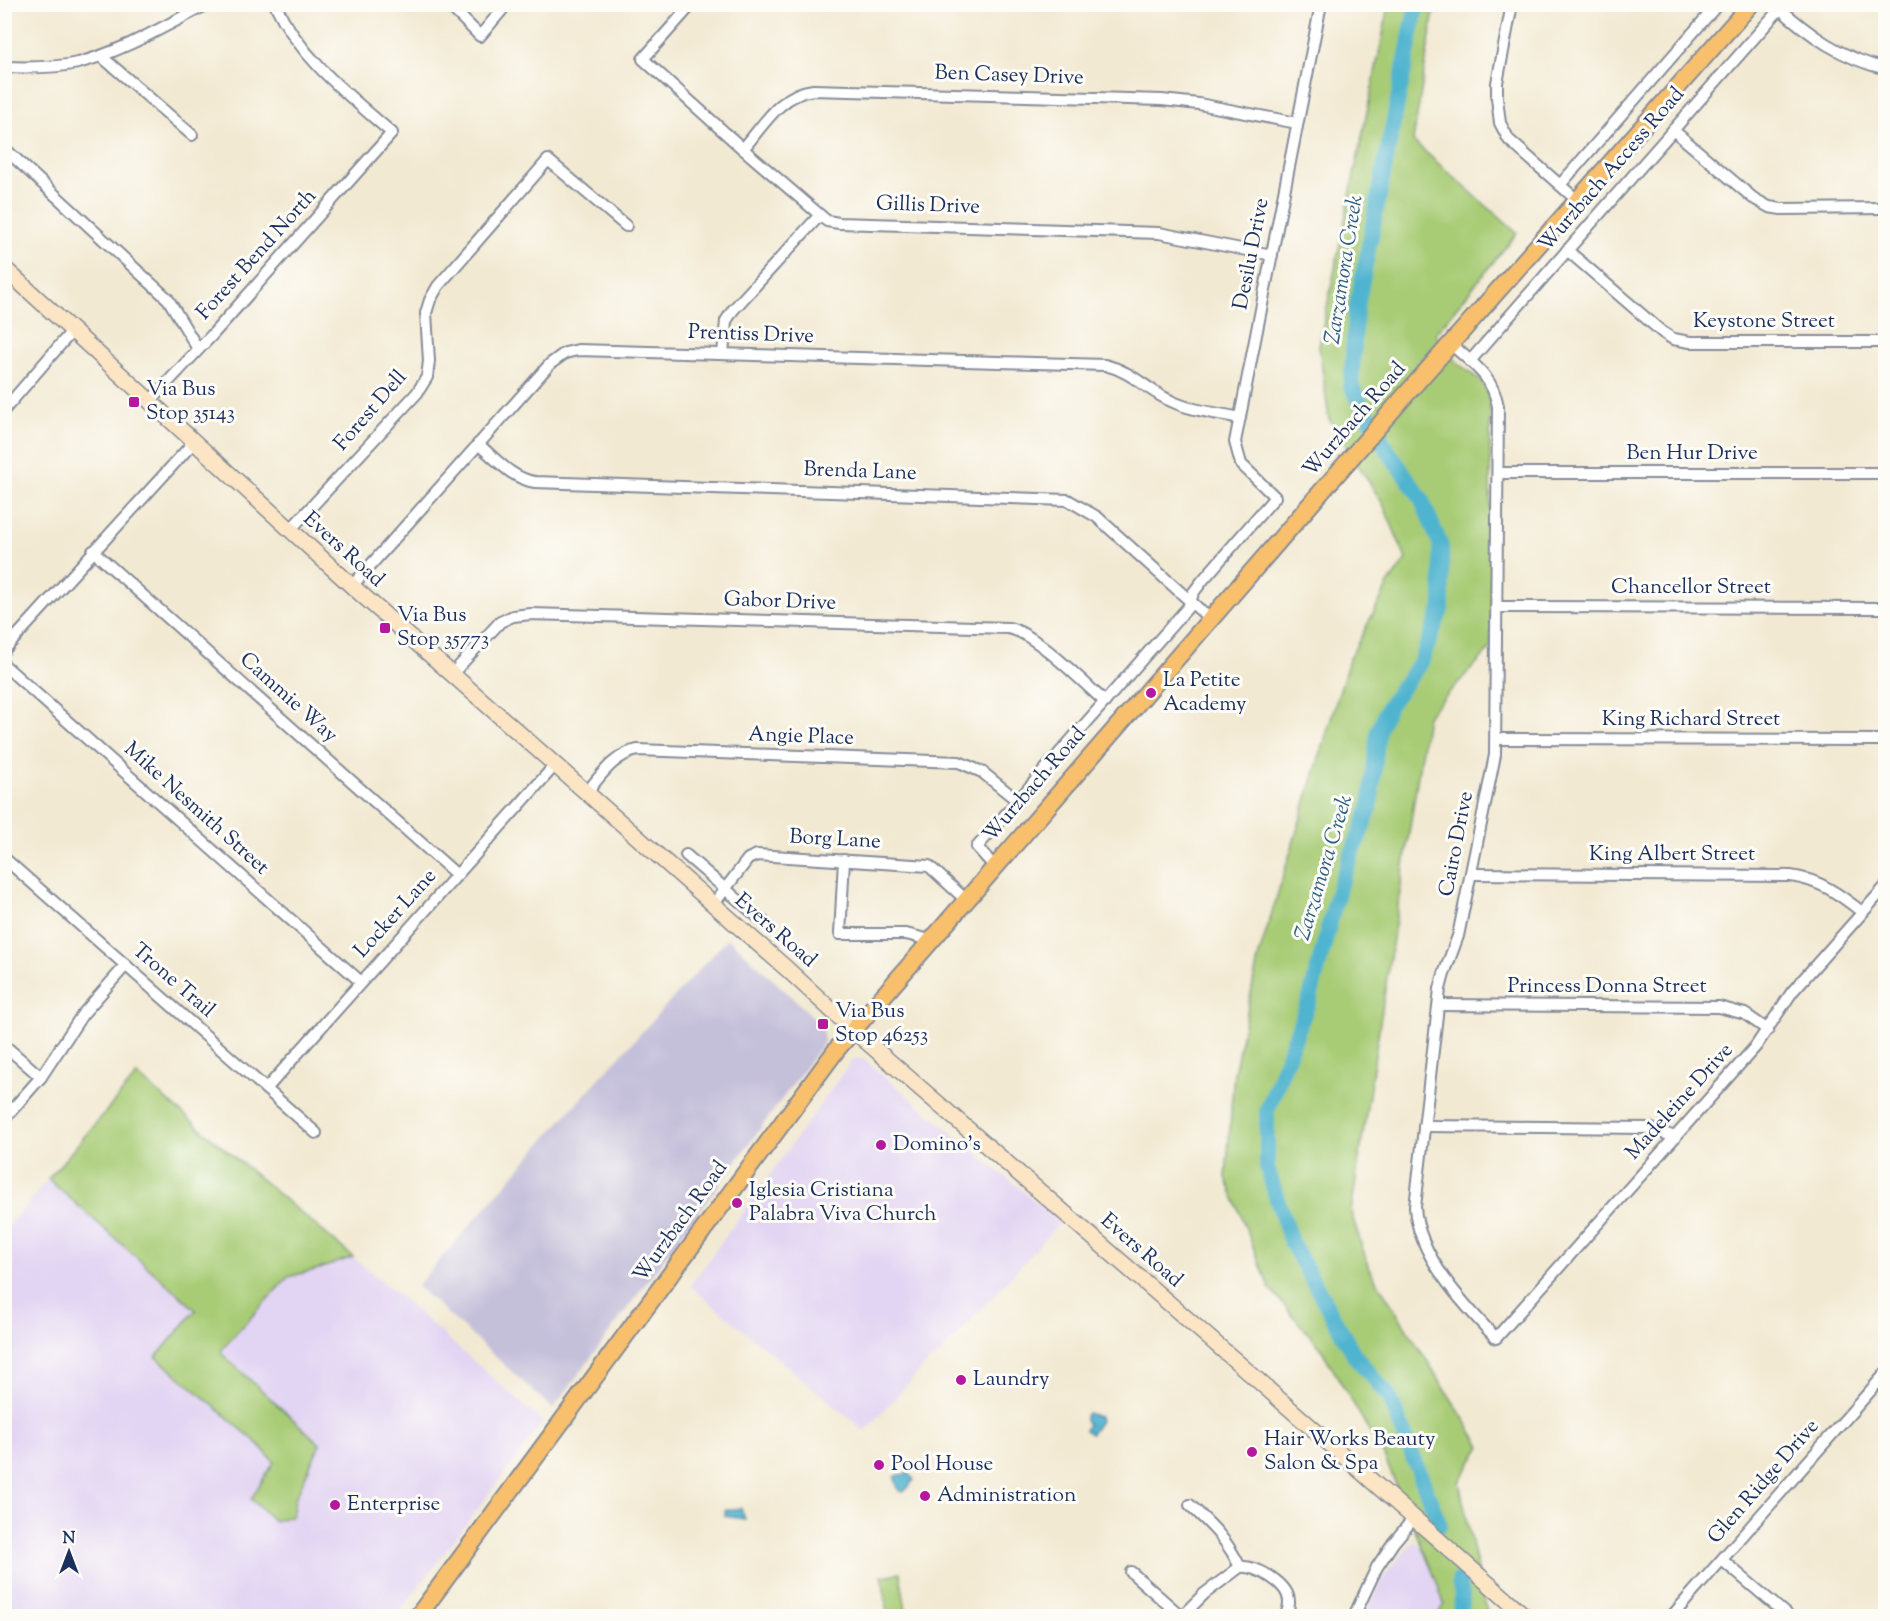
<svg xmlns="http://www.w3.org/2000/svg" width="1890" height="1621" font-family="'Sorts Mill Goudy',serif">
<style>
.built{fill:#e2d4f3}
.industrial{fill:#c5c0da}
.green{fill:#a8cc76;stroke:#627e6a;stroke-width:1.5}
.water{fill:#50b4cf;stroke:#367296;stroke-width:1.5}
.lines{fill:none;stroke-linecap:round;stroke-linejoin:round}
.river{stroke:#50b4cf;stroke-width:16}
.street-casing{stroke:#868c98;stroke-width:14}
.secondary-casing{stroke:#868c98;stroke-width:18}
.primary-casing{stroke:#868c98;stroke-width:20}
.street{stroke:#fff;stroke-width:10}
.secondary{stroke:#fce5c4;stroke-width:15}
.primary{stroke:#f8bf6c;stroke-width:16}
.poi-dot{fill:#b5179e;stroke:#fdfcf7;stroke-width:2}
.labels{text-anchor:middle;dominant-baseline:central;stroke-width:6;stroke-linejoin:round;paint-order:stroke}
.street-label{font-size:21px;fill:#1b2f5e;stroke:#fdfcf7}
.poi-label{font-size:21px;fill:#1b2f5e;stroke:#fdfcf7;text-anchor:start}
.water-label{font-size:22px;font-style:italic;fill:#2e5e86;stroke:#fdfcf7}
</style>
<rect width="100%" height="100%" fill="#fdfcf7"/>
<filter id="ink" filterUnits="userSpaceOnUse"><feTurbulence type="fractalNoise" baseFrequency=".0167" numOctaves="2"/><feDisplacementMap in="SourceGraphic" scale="12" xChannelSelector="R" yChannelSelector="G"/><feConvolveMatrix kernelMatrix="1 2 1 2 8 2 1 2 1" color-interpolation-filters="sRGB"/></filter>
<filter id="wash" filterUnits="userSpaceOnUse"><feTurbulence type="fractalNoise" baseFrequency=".008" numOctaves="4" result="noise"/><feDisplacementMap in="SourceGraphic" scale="24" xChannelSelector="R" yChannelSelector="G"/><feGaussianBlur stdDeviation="1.35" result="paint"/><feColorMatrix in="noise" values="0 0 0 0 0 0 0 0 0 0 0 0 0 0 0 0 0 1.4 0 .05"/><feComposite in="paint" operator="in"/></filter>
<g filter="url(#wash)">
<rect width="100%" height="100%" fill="#f2e9d2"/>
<!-- built -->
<g class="built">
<path d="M853 1059H863L1060 1222 939 1356 930 1360 865 1431 690 1286Z"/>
<path d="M137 1075 405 1301 543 1422 397 1616H5V1230Z"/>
<path d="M1414 1541 1422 1547 1444 1604 1437 1616H1365L1384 1576Z"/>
</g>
<!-- industrial -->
<path class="industrial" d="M728 938 822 1025 824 1042 553 1409 417 1286 573 1107Z"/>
<!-- green -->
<g class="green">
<path d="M1389 5H1435L1413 141 1517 233 1435 334 1458 363 1482 382 1490 399 1491 648 1427 716 1351 1212 1369 1269 1481 1446 1459 1482 1487 1612 1485 1616H1437L1444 1604 1436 1580 1383 1454 1320 1347 1270 1289 1226 1178 1234 1073 1259 955 1349 660 1389 583 1406 559 1383 504 1329 419 1319 346Z"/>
<path d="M137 1075 353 1257 322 1268 288 1277 223 1348 221 1353 320 1444 295 1499 292 1516 274 1521 251 1499 274 1462 255 1441 156 1357 196 1310 48 1179Z"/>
<path d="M900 1573 907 1616H888L882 1576Z"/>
</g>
<!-- water -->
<g class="water">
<path d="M1087 1413 1099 1417 1100 1421 1091 1434 1085 1430 1088 1424 1085 1421V1416Z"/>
<path d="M909 1473 914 1480 904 1492 899 1491 894 1476Z"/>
<path d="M741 1508 745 1519 725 1516V1510Z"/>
</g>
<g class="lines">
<!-- river -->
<g class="river">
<path d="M1417 4 1356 311 1351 386 1386 448 1421 498 1441 546 1442 607 1421 662 1389 705 1378 731 1370 808 1340 884 1310 998 1267 1111V1168L1291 1242 1355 1356 1389 1396 1440 1525"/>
<path d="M1459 1580 1462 1596 1461 1616"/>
</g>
</g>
</g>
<g filter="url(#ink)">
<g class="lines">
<defs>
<g id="street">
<path d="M448 4 480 36 507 4"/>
<path d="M692 4 643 59 743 149 827 221 839 223 1159 233 1272 255"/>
<path d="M1512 4 1497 83V98L1500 123 1509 140 1578 201"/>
<path d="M1776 5C1809 35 1841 58 1886 69"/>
<path d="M101 56 192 135"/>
<path d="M4 67C29 68 54 68 78 63 124 51 166 25 208 4"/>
<path d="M1673 130 1753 198 1769 207 1781 209 1886 208"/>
<path d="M4 148 168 299 198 349"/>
<path d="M743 149C762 127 781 93 813 90L1162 100 1199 104 1297 123"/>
<path d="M1560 185 1718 4"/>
<path d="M1567 250 1662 332 1673 339 1690 342H1886"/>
<path d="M1451 344C1473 364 1492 375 1498 406L1495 755 1458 936 1444 974 1440 989 1415 1207C1418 1256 1463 1304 1496 1338L1756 1046 1792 992 1886 886"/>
<path d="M723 354 726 321 733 310 819 216"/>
<path d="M1470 361 1784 4"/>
<path d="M150 401 213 334 392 133C347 94 301 59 275 4"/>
<path d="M4 410 73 330"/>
<path d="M478 444C496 459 512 479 535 482L1068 500 1097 517 1210 619"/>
<path d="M1498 473H1886"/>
<path d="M290 530 417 393 427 377 429 361 426 313 430 300 438 286 548 160 626 226"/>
<path d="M93 551 457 875"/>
<path d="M352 586 550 364 565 353 578 350 1105 365C1134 372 1146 390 1171 401 1192 411 1217 413 1240 418"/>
<path d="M1497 607 1886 608"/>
<path d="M4 650 194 442"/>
<path d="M4 665 361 982"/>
<path d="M452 674 500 622 513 616 531 614 1008 628C1034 632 1084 683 1105 702"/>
<path d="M1496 739 1886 740"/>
<path d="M587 792C601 775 615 754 638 750L959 762 982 772 1018 801"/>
<path d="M686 855 766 924"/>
<path d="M4 858 316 1133"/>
<path d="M844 860 840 934H906L930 940"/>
<path d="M994 866 977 847 1189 606 1193 593 1203 580 1275 497 1241 464 1235 442 1321 4"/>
<path d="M1471 874 1791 876C1820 880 1839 894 1862 912"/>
<path d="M713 905 748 859 757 855 929 866 965 899"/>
<path d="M1439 1005 1719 1007 1745 1014 1768 1030"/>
<path d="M4 1045 41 1077"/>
<path d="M266 1089 556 764"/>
<path d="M4 1119 41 1077 82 1015 126 965"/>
<path d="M1424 1126 1649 1128 1675 1137"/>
<path d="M1190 1505C1212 1526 1226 1538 1240 1567"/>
<path d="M1722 1560 1788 1616"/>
<path d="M1240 1567C1256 1565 1290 1584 1289 1603 1289 1607 1287 1613 1285 1616"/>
<path d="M1131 1572 1181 1616"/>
<path d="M1182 1616 1204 1594 1240 1567"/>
<path d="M1354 1616 1377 1567 1393 1543 1414 1518"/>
<path d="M1672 1616 1886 1373"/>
</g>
<path id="secondary" d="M4 268 352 586 787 969 853 1030 1245 1369 1525 1616"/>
<path id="primary" d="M418 1616 837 1049 1402 399 1751 4"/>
</defs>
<!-- street casing -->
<use href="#street" class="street-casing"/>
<!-- secondary casing -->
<use href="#secondary" class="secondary-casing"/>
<!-- primary casing -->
<use href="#primary" class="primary-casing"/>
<!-- street -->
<use href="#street" class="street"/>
<!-- secondary -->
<use href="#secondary" class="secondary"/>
<!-- primary -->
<use href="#primary" class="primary"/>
</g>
</g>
<!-- markers -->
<g class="poi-dot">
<rect x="128" y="396" width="12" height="12" rx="3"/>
<rect x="379" y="622" width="12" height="12" rx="3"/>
<circle cx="1151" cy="693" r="6"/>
<rect x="817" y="1018" width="12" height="12" rx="3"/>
<circle cx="881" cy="1145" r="6"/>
<circle cx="737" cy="1203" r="6"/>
<circle cx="961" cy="1380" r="6"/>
<circle cx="1252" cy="1452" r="6"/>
<circle cx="879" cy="1465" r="6"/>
<circle cx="925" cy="1496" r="6"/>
<circle cx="335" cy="1505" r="6"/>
</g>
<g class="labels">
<!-- street labels -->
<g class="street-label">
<text transform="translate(1009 76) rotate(2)">Ben Casey Drive</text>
<text transform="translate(1612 170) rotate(-49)">Wurzbach Access Road</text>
<text transform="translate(928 206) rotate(2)">Gillis Drive</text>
<text transform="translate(1252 254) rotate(-79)">Desilu Drive</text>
<text transform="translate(257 255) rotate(-48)">Forest Bend North</text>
<text x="1764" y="322">Keystone Street</text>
<text transform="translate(751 335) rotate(2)">Prentiss Drive</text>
<text transform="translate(371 411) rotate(-49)">Forest Dell</text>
<text transform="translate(1355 420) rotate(-49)">Wurzbach Road</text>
<text x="1692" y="454">Ben Hur Drive</text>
<text transform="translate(860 472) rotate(2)">Brenda Lane</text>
<text transform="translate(343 550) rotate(42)">Evers Road</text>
<text x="1691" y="588">Chancellor Street</text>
<text transform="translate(780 602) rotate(2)">Gabor Drive</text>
<text transform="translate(288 698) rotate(42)">Cammie Way</text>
<text x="1691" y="720">King Richard Street</text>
<text transform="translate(801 737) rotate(2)">Angie Place</text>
<text transform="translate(1035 785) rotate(-49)">Wurzbach Road</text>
<text transform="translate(196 809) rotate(42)">Mike Nesmith Street</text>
<text transform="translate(835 840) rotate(3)">Borg Lane</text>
<text transform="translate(1457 844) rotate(-79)">Cairo Drive</text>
<text x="1672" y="855">King Albert Street</text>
<text transform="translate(396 914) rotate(-48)">Locker Lane</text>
<text transform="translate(775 931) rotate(41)">Evers Road</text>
<text transform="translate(173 981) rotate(41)">Trone Trail</text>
<text x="1607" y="987">Princess Donna Street</text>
<text transform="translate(1680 1102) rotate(-48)">Madeleine Drive</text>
<text transform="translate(681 1222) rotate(-54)">Wurzbach Road</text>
<text transform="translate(1141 1251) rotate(41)">Evers Road</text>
<text transform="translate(1764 1482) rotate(-49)">Glen Ridge Drive</text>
</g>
<!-- poi labels -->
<g class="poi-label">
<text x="146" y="390">Via Bus<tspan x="146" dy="24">Stop 35143</tspan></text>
<text x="397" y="616">Via Bus<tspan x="397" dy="24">Stop 35773</tspan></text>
<text x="1163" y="681">La Petite<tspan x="1163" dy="24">Academy</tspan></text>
<text x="835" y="1012">Via Bus<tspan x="835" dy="24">Stop 46253</tspan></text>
<text x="893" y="1145">Domino's</text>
<text x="749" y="1191">Iglesia Cristiana<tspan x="749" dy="24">Palabra Viva Church</tspan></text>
<text x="973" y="1380">Laundry</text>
<text x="1264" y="1440">Hair Works Beauty<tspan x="1264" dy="24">Salon &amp; Spa</tspan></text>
<text x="891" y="1465">Pool House</text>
<text x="937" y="1496">Administration</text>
<text x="347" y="1505">Enterprise</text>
</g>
<!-- water labels -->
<g class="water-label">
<text transform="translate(1345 270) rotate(-81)">Zarzamora Creek</text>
<text transform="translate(1325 868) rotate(-73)">Zarzamora Creek</text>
</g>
</g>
<!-- margin -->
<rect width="1890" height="1621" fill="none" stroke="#fdfcf7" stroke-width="24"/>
<!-- north arrow -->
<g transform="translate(69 1552)" stroke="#fdfcf7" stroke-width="4.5" paint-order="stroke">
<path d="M0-4.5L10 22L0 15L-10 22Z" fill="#1b2f5e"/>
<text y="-9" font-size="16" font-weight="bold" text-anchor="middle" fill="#1b2f5e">N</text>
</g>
</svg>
